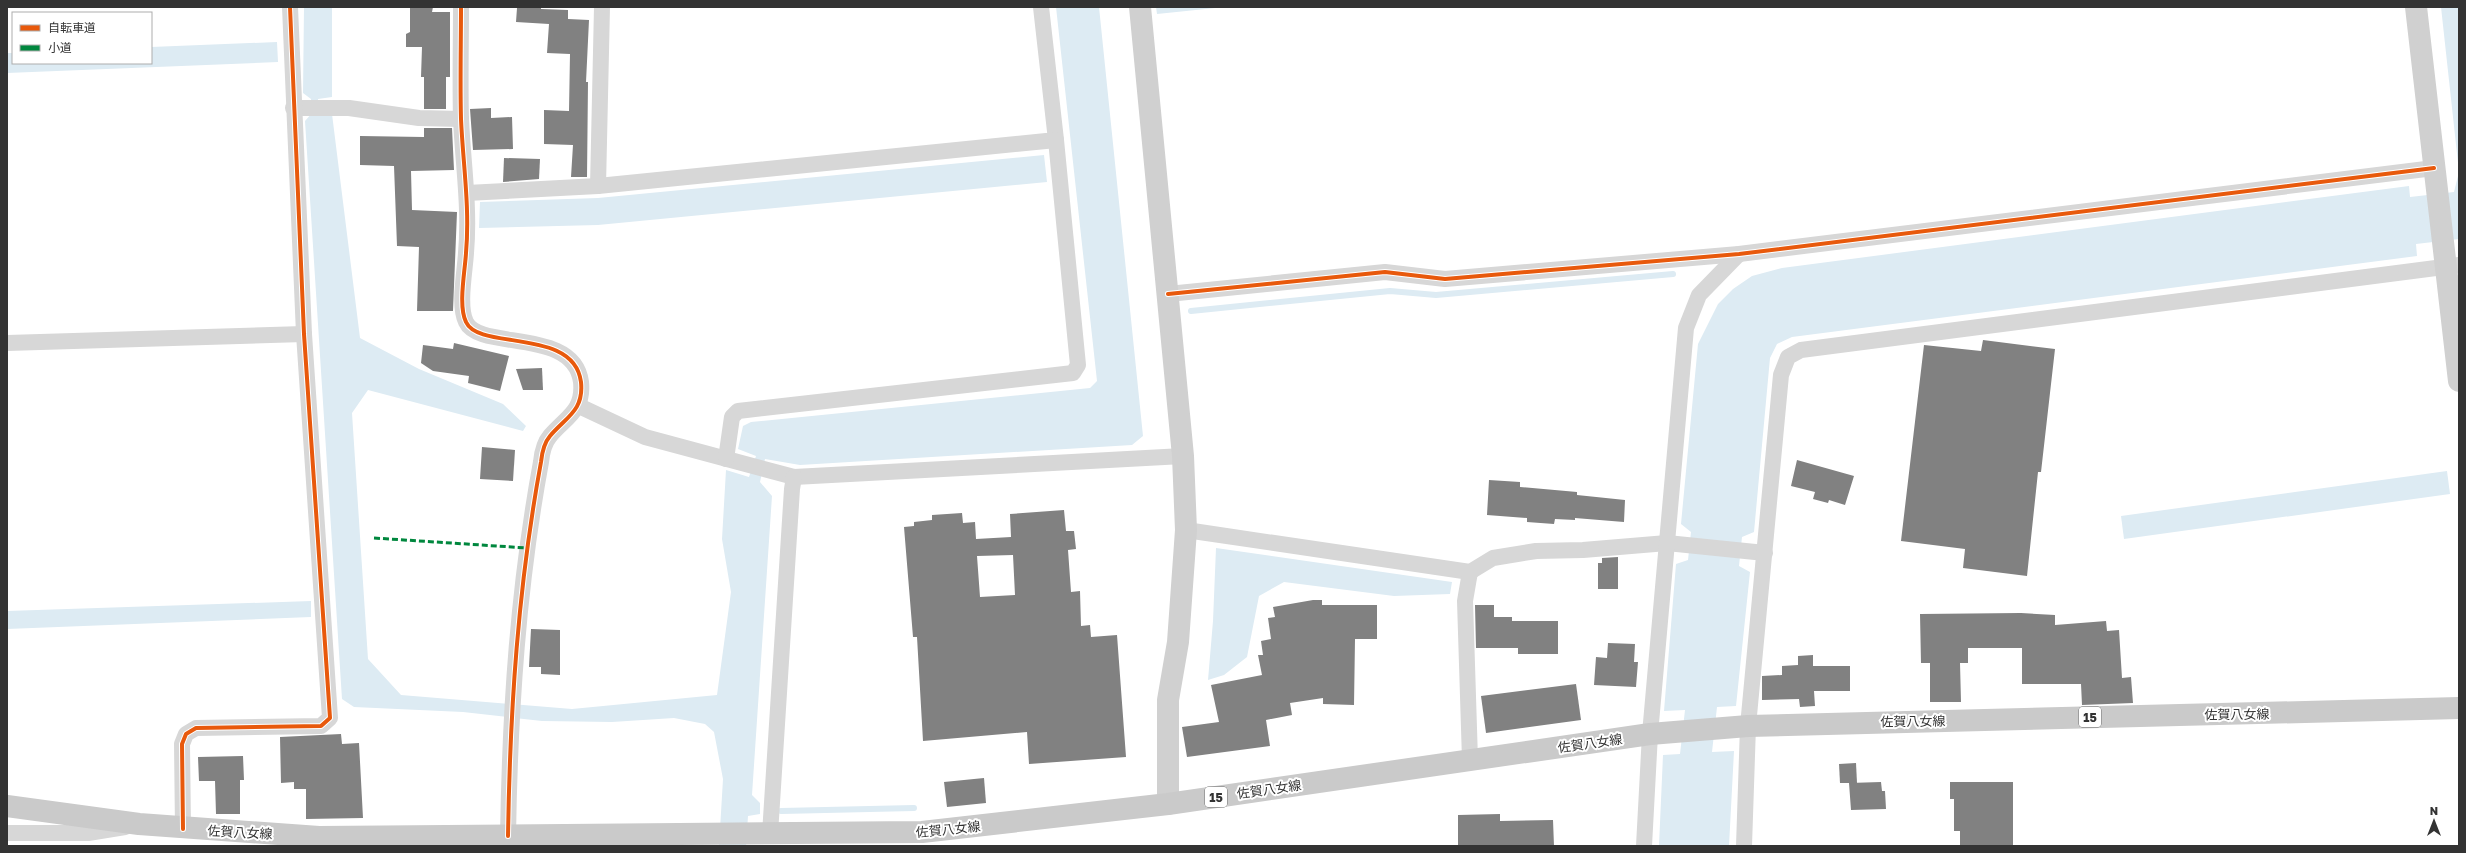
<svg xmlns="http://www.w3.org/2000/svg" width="2466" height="853" font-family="'Golos Text','Noto Sans JP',sans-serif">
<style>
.water{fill:#ddebf3}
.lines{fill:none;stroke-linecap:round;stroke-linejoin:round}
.stream{stroke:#ddebf3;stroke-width:6}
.building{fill:#818181;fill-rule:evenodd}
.street{stroke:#d7d7d7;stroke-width:16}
.secondary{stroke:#d0d0d0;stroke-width:22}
.primary{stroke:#cacaca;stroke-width:22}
.quiet{stroke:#00873e;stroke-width:3;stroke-dasharray:6 3;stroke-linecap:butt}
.cycleway-casing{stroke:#fff;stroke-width:6}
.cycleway{stroke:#e8590c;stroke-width:4}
.labels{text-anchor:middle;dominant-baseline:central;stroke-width:4;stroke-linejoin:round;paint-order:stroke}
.shield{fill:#fff;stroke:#707070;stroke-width:1}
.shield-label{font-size:12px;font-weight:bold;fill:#333}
.street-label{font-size:13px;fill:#333;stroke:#fff}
</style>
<rect width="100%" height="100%" fill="#fff"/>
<!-- water -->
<g class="water">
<path d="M304 7H332V97L318 99 319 113 332 114 360 338 419 369 503 404 526 426 523 431 368 390 352 413 368 659 401 695 572 709 717 695 731 592 722 539 726 470 749 477 756 456 738 449 743 426 751 422 1090 388 1097 381 1056 7H1099L1143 436 1132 445 800 465 765 459 760 482 772 496 752 795 760 803V814L748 816 746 846H719L723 779 714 732 705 724 674 718 612 722 542 721 463 712 354 707 342 699 305 121 312 113 311 99 303 93Z"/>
<path d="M1156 7H1225L1157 14Z"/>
<path d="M2441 7H2459V239L2416 244 2417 256 1792 337 1777 344 1770 358 1754 532 1742 537 1739 566 1750 572 1736 706 1717 707 1712 752 1734 751 1729 846H1659L1663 755 1680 754 1685 710 1664 711 1676 564 1688 560 1691 532 1681 524 1698 344 1718 304 1733 289 1752 276 1782 268 2409 186 2410 197 2454 192 2459 172Z"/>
<path d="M277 42 278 62 7 73V53H13V63H151V47Z"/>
<path d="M1044 155 1047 182 598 225 479 228 480 202 598 198Z"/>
<path d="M2447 471 2450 494 2124 539 2121 516Z"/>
<path d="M1216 548 1452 582 1450 594 1394 596 1284 582 1259 596 1247 657 1224 675 1208 680 1213 621Z"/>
<path d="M311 601V617L7 629V611Z"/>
</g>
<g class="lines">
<!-- stream -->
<g class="stream">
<path d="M1191 311 1390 291 1436 295 1673 274"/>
<path d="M781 811 914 808"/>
</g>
</g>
<!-- building -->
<g class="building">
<path d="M410 7H433L432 12H450V77H446V109H424V77H421L422 47H406V34L410 32Z"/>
<path d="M541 7V9L568 10V19L589 20 586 82H588L587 177H571L573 145 544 144V110L569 111 570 54 547 53 549 24 516 22 517 8Z"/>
<path d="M491 108V118L512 117 513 149 473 150 470 109Z"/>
<path d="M424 128H452L454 170 411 171 412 210 457 212 453 311H417L419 247 397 246 394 166 360 165V136L424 137Z"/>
<path d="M504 158 540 159 539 179 503 182Z"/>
<path d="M1983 340 2055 349 2041 472H2038L2027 576 1963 568 1965 549 1901 541 1924 345 1981 351Z"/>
<path d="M454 343 509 356 500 391 468 383 469 376 433 371 421 363 423 345 453 349Z"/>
<path d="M542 368 543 390H523L516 369Z"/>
<path d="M482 447 515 450 513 481 480 479Z"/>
<path d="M1797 460 1854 476 1845 505 1829 500 1828 503 1813 499 1815 492 1791 486Z"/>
<path d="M1489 480 1520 482V487L1577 492V495L1625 500 1624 522 1575 518V520L1555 519 1554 524 1527 522V518L1487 515Z"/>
<path d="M1064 510 1066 531H1074L1076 549 1068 550 1071 592 1080 591 1081 626 1090 625 1091 637 1117 635 1126 757 1029 764 1027 732 923 741 917 637H913L904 527 914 526V522L932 520V515L962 513 963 523 975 522 976 539 1011 537 1010 514ZM1013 555 1015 595 980 597 977 556Z"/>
<path d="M1618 557V589H1598V563H1602V558Z"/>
<path d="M1313 600H1322V605H1377V639H1355L1354 705 1323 704V698L1290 703 1292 715 1266 720 1270 746 1187 757 1182 727 1219 722 1211 685 1262 675 1258 655H1263L1261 641 1271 639 1268 618 1275 617 1273 607Z"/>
<path d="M1475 605H1494V617H1512V621H1558V654H1518V648H1476Z"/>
<path d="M2021 613 2055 615V625L2106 621 2107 631 2119 630 2122 678 2131 677 2133 703 2082 705 2081 684H2022V648H1968V663H1960L1961 702H1930V663H1921L1920 614Z"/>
<path d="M531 629 560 630V675L541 674V667H529Z"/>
<path d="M1608 643 1635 644 1634 662H1638L1636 687 1594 685 1596 657 1607 658Z"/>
<path d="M1813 655V666H1850V691H1814L1815 706 1800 707 1799 699 1762 700V676L1782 675V666L1798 665V656Z"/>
<path d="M1576 684 1581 720 1486 733 1481 696Z"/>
<path d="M341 734 342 744 359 743 363 818 306 819V789H294V782L281 783 280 737Z"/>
<path d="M243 756 244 780H240V814H216L215 781H199L198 757Z"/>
<path d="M1856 763 1857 783H1840L1839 764Z"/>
<path d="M984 778 986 803 947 807 944 782Z"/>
<path d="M1881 782 1882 791H1885L1886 809 1851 810 1849 783Z"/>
<path d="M1950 782H2013V845L1960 846V831H1954V799H1950Z"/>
<path d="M1500 814V821L1553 820 1554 846H1458V815Z"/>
</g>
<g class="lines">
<!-- street -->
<g class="street">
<path d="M461 7C461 44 460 82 461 119 463 164 470 208 466 253 465 271 458 306 466 322 479 351 574 327 581 382 584 411 566 417 550 436 544 443 542 452 541 462 518 587 510 709 508 836"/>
<path d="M293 108H349L419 118 461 119"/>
<path d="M598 186 602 7"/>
<path d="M467 193 598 186 1056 140 1041 7"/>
<path d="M1168 294 1385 272 1445 279 1739 254 2434 168"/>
<path d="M7 343 304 334"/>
<path d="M579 406 645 437 794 477 1183 456"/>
<path d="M726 459 732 417 738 411 1073 373 1078 365 1056 140"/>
<path d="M1186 530 1470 572 1493 558 1536 551 1583 550 1667 543 1765 553"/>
<path d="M1470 572 1465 601 1470 760"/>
<path d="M183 829 182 744 186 734 196 728 321 726 330 718 304 334 290 7"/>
<path d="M7 833H88L125 827"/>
<path d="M770 834 792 489 794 477"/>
<path d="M1644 846 1650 734 1686 328 1699 295 1739 254"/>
<path d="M1744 846 1748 726 1781 375 1788 357 1801 350 2459 265"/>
</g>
<!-- secondary -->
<g class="secondary">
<path d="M1140 7 1183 456 1186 530 1178 642 1168 700V804"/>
<path d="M2416 7 2459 381"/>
</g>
<!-- primary -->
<path class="primary" d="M7 806 139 824 319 837 922 832 1168 804 1650 734 1748 726 2459 708"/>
<!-- quiet -->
<path class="quiet" d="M374 538 527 548"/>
<defs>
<g id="cycleway">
<path d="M461 7C461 44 460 82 461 119 463 164 470 208 466 253 465 271 458 306 466 322 479 351 574 327 581 382 584 411 566 417 550 436 544 443 542 452 541 462 518 587 510 709 508 836"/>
<path d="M1168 294 1385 272 1445 279 1739 254 2434 168"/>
<path d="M183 829 182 744 186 734 196 728 321 726 330 718 304 334 290 7"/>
</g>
</defs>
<!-- cycleway casing -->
<use href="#cycleway" class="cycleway-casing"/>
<!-- cycleway -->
<use href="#cycleway" class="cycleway"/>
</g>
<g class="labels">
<!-- shield labels -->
<g class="shield">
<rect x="2079" y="707" width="22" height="20" rx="3"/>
<rect x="1205" y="787" width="22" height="20" rx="3"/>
</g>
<g class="shield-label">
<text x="2090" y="717">15</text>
<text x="1216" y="797">15</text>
</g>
<!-- street labels -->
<g class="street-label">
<text transform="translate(2237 714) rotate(-1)">佐賀八女線</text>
<text transform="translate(1913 721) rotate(-1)">佐賀八女線</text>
<text transform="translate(1590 743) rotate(-8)">佐賀八女線</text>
<text transform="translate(1269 789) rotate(-8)">佐賀八女線</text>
<text transform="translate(948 829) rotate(-6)">佐賀八女線</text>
<text transform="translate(240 832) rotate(3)">佐賀八女線</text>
</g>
</g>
<!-- border -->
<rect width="2466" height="853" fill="none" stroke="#333333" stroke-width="16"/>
<!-- legend -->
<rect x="12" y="12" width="140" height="52" fill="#ffffff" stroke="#adadad"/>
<rect x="20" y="25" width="20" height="6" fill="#e8590c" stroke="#adadad"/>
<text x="48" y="32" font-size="12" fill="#333333">自転車道</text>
<rect x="20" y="45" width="20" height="6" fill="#00873e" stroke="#adadad"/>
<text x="48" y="52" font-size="12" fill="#333333">小道</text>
<!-- north arrow -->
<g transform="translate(2434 821)" stroke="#ffffff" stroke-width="3" paint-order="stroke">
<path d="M0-3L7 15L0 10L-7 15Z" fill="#333333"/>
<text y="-6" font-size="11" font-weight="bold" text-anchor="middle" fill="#333333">N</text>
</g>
</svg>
